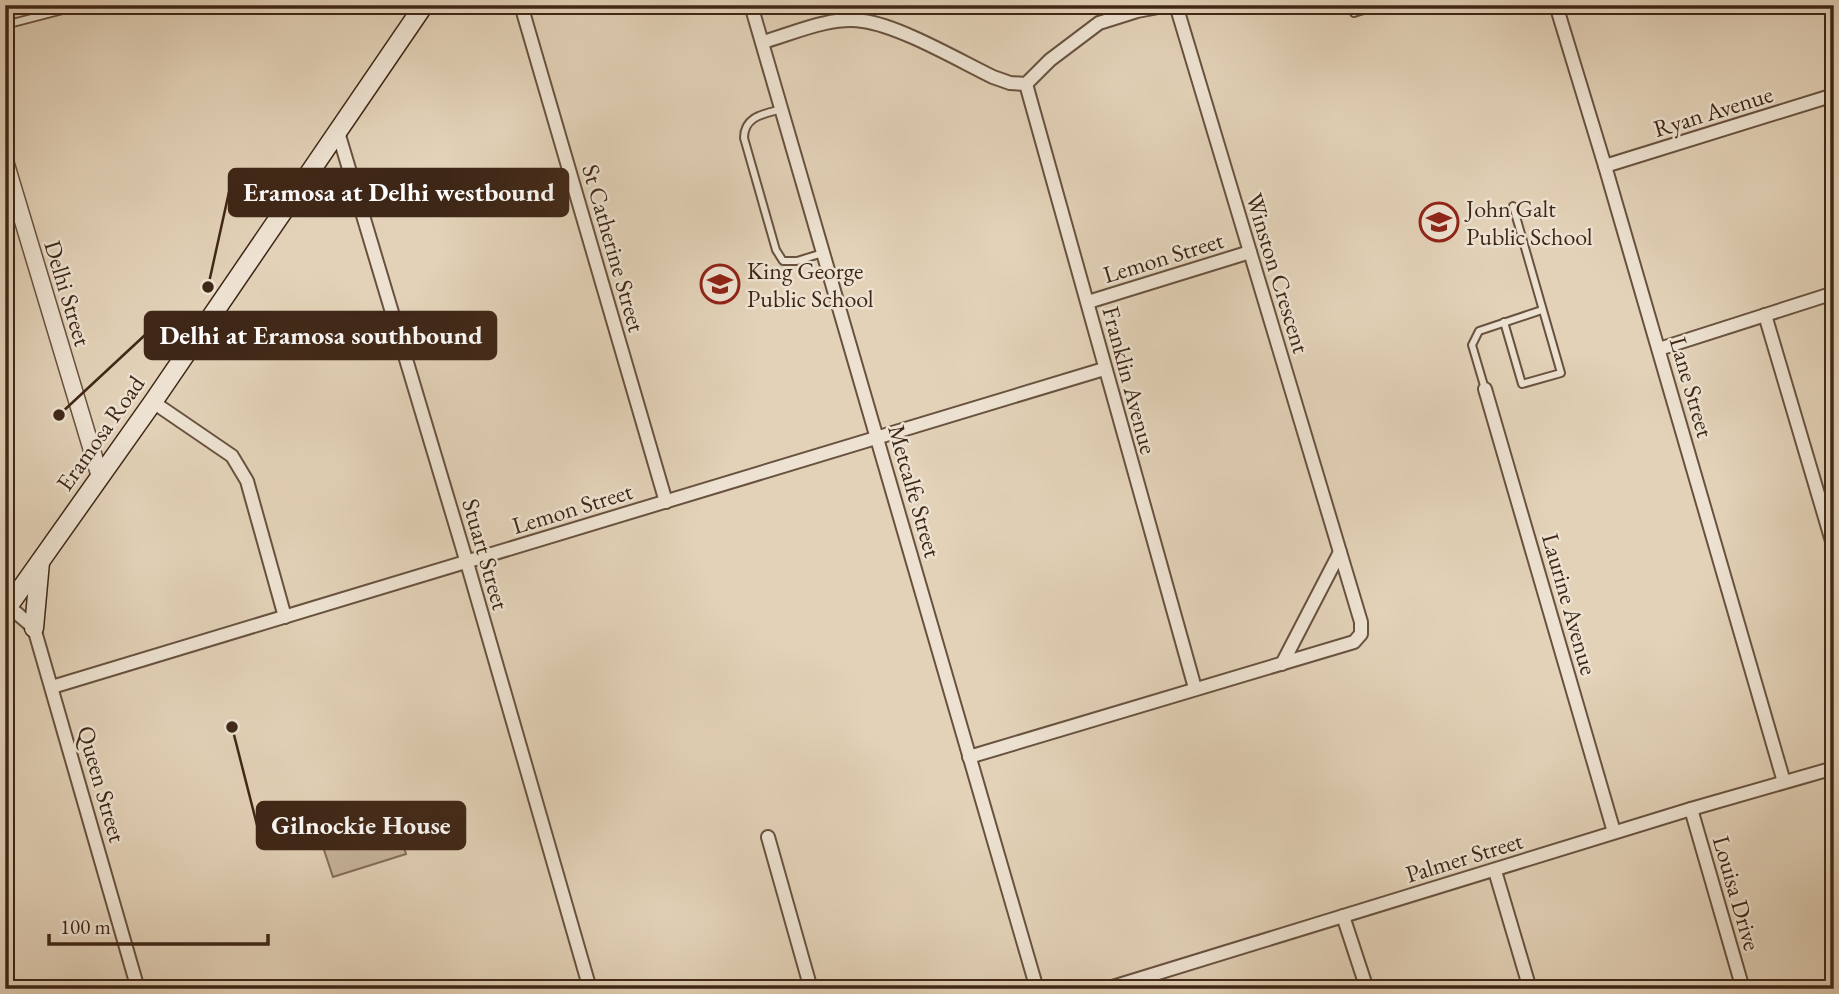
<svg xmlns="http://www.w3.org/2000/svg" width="1839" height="994" font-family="'EB Garamond',serif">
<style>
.green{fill:#c7b59d;stroke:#836e5a;stroke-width:2}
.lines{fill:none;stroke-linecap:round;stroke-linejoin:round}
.service-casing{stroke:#68523f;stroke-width:10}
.minor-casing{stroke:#68523f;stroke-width:16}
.tertiary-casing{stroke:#68523f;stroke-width:19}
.secondary-casing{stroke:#3f2717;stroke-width:21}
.service{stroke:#ede2d1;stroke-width:6}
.minor{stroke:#ede2d1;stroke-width:12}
.tertiary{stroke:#ede2d1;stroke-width:16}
.secondary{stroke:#ede2d1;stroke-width:18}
.labels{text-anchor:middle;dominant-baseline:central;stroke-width:5;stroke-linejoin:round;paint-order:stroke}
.street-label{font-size:24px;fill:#3f2717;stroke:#ede2d1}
.poi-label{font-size:24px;fill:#3f2717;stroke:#ede2d1;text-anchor:start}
.leader{fill:none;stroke:#3f2717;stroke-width:2.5}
.callout-dot{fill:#3f2717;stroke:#ede2d1;stroke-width:2.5}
.callout{fill:#3f2717;stroke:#3f2717;stroke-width:2.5}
.callout-label{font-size:26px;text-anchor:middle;font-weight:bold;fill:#fff}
</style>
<rect width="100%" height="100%" fill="#e3d2b8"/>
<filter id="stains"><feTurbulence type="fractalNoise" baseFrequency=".00286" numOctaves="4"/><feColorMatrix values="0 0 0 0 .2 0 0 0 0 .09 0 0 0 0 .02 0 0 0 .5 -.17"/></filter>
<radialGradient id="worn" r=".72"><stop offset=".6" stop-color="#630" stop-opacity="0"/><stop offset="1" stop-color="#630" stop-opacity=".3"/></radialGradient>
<!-- green -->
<path class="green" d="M395 818 406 854 333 877 321 841Z"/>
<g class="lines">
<defs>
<g id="service">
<path d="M1354 13 1379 5"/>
<path d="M5 25 82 5"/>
<path d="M782 109C764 114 744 116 744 138L776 250 783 261H797L823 253"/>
<path d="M1504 322 1522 384 1561 373 1513 206"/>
<path d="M1485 389 1472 345 1479 331 1542 310"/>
</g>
<g id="minor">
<path d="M521 5 666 502"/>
<path d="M751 5 1037 989"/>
<path d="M1556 5 1605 166 1784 782"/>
<path d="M763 42C794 33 830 16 863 21 900 26 958 60 993 77L1010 83 1026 84 1050 60 1099 23 1137 11 1169 5"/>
<path d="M1026 84C1082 285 1138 486 1195 688"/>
<path d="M338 132 470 573 590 989"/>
<path d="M1605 166 1834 95"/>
<path d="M1088 302 1250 252"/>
<path d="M1765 315 1834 548"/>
<path d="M1659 349 1834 293"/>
<path d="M1485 389 1614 832"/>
<path d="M153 402 232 456 247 481 285 617"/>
<path d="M5 603 34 628 138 989"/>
<path d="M1282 664 1340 552"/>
<path d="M52 687 1104 369"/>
<path d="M969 757 1354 642 1361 634V622L1176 5"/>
<path d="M1691 809 1743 989"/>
<path d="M768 837 811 989"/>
<path d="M1495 871 1530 989"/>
<path d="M1343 916 1367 989"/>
<path d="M1106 989 1691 809 1834 768"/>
</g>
<path id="tertiary" d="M5 161 100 477"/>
<g id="secondary">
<path d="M5 611 153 402 424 5"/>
<path d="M34 628 40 562"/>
</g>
</defs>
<!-- service casing -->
<use href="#service" class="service-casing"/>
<!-- minor casing -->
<use href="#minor" class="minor-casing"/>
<!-- tertiary casing -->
<use href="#tertiary" class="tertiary-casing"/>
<!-- secondary casing -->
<use href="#secondary" class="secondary-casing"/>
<!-- service -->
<use href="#service" class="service"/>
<!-- minor -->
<use href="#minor" class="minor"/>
<!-- tertiary -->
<use href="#tertiary" class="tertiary"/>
<!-- secondary -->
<use href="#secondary" class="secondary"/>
</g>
<!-- icons -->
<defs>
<symbol id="school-ring" viewBox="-11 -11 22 22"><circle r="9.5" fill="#ede2d1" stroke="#8f2418" stroke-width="1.5"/><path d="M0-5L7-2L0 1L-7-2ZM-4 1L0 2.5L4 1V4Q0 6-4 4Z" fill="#8f2418"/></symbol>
</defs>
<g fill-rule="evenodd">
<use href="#school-ring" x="1417" y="200" width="44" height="44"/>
<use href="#school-ring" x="698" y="262" width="44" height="44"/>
</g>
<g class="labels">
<!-- street labels -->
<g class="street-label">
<text transform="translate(1713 111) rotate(-17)">Ryan Avenue</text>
<text transform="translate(614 248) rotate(74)">St Catherine Street</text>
<text transform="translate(1163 257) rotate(-17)">Lemon Street</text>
<text transform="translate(1278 273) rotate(73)">Winston Crescent</text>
<text transform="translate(68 293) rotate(73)">Delhi Street</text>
<text transform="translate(1130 380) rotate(75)">Franklin Avenue</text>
<text transform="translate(1692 387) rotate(74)">Lane Street</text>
<text transform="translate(100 433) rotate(-55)">Eramosa Road</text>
<text transform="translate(915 491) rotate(74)">Metcalfe Street</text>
<text transform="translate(572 508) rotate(-17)">Lemon Street</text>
<text transform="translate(486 554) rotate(74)">Stuart Street</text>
<text transform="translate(1570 604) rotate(74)">Laurine Avenue</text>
<text transform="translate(102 784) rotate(74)">Queen Street</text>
<text transform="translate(1464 857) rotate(-17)">Palmer Street</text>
<text transform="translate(1737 893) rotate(74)">Louisa Drive</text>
</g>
<!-- poi labels -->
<g class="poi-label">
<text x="1466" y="208">John Galt<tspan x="1466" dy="28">Public School</tspan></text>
<text x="747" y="270">King George<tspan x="747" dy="28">Public School</tspan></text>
</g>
</g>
<!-- callouts -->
<path class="leader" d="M208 287L229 192M59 415L145 335M232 727L257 825"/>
<g class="callout-dot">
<circle cx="208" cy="287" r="7"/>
<circle cx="59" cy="415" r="7"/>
<circle cx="232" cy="727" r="7"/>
</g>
<g class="callout">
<rect x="229" y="169" width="339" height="47" rx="7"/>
<rect x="145" y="312" width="351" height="47" rx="7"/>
<rect x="257" y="802" width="208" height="47" rx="7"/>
</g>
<g class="callout-label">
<text x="399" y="201">Eramosa at Delhi westbound</text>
<text x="321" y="344">Delhi at Eramosa southbound</text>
<text x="361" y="834">Gilnockie House</text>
</g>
<!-- margin -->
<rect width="1839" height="994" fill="none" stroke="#e3d2b8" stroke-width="28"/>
<rect x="7" y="7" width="1825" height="980" fill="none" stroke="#3f2717" stroke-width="3.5"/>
<rect x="14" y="14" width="1811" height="966" fill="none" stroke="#3f2717" stroke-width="2"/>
<!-- scale -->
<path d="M49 934v10h219v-10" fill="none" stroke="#3f2717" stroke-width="3.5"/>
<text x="60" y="934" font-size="21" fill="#3f2717" stroke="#ede2d1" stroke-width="5" paint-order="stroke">100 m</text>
<rect width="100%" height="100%" filter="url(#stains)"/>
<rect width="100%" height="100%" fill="url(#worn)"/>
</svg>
